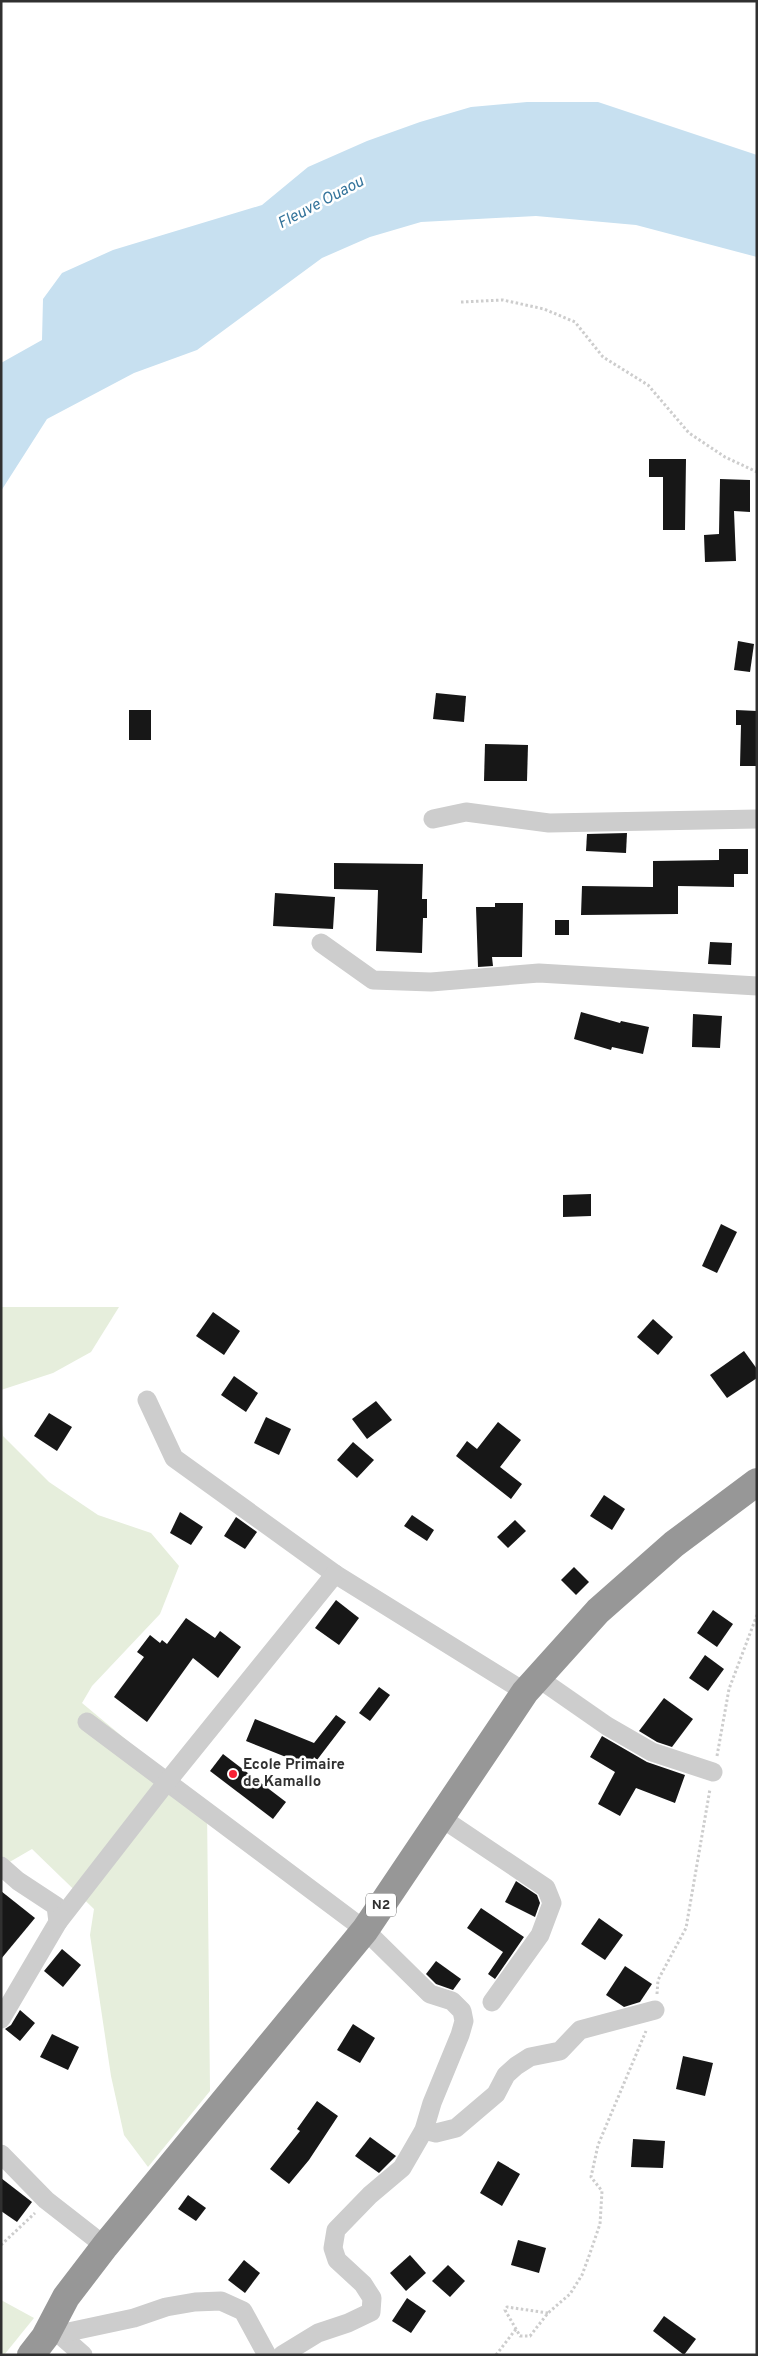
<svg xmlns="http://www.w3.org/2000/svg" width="758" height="2356" font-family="Overpass,sans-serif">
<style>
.green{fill:#e6eedc}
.water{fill:#c7e0f0}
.building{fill:#171717}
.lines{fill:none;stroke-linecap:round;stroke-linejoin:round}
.path{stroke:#cdcdcd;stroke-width:3;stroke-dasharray:2.5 2.5;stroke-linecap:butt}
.minor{stroke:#cdcdcd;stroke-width:19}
.highway{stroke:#979797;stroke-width:28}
.poi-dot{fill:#f72134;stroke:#fff;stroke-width:2}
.labels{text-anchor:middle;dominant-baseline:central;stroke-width:5;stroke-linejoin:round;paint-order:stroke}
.shield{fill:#fff;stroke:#6e6e6e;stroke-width:1}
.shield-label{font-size:14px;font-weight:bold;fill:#303030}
.poi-label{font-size:15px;font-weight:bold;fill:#303030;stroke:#fff;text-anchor:start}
.water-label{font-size:16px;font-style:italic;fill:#35749b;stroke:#fff}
</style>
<rect width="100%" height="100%" fill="#fff"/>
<!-- green -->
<g class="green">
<path d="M1 1307H119L91 1352 53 1373 1 1390Z"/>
<path d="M1 1412 3 1436 49 1482 98 1515 151 1533 179 1566 160 1614 92 1686 82 1703 207 1807 210 2091 148 2167 124 2135 111 2076 90 1935 94 1909 32 1849 1 1867Z"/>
<path d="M1 2300 34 2318 4 2355H1Z"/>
</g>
<!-- water -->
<path class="water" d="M527 102H598L757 155V257L636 225 536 216 421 222 370 237 322 258 197 350 134 373 47 419 1 491V363L42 340 43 299 62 273 113 250 262 205 308 167 367 141 420 122 471 107Z"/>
<!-- building -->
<g class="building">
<path d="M649 459H686L685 530H663V477H649Z"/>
<path d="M720 479 750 480V512L734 511 736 561 705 562 704 535 719 534Z"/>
<path d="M738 641 754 644 750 672 734 670Z"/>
<path d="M436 693 466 696 464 722 433 719Z"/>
<rect x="129" y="710" width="22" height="30"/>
<path d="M736 710 757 711V766H740L741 725H736Z"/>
<path d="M485 744 528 745 527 781H484Z"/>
<path d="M627 833 626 853 586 851 587 834Z"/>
<path d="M719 849H748V874H734V887L678 886V914L581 915 582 886 653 887V861L719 860Z"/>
<path d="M334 863 423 864 422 899H427V918H423L422 953 376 951 378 890 334 889Z"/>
<path d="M275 893 335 897 333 929 273 926Z"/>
<path d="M495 903H523L522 957H492L493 966 478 967 476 907H495Z"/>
<rect x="555" y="920" width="14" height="15"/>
<path d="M710 942 732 943 731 965 708 964Z"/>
<path d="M581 1012 620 1023 621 1021 649 1027 643 1054 612 1047 611 1050 574 1039Z"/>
<path d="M693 1014 722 1016 720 1048 692 1047Z"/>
<path d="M591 1194V1216L563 1217V1195Z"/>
<path d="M721 1224 737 1232 717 1273 702 1266Z"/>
<path d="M213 1312 240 1331 224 1355 196 1336Z"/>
<path d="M653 1319 673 1337 658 1355 637 1337Z"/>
<path d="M744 1351 757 1369V1378L727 1398 710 1375Z"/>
<path d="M234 1376 258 1393 246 1412 221 1395Z"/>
<path d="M376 1401 392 1420 367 1439 352 1419Z"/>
<path d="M49 1413 72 1427 57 1451 34 1436Z"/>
<path d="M266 1417 291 1429 279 1455 254 1443Z"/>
<path d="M498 1422 521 1440 500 1467 522 1484 511 1499 456 1456 467 1441 477 1449Z"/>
<path d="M353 1442 374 1460 357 1478 337 1460Z"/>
<path d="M604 1495 625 1509 612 1530 590 1516Z"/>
<path d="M180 1512 203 1527 191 1545 170 1533Z"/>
<path d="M412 1515 434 1530 427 1541 404 1526Z"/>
<path d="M236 1517 257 1532 245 1549 224 1536Z"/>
<path d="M515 1520 526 1531 508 1548 497 1537Z"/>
<path d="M574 1567 589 1582 576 1595 561 1580Z"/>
<path d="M336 1600 359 1618 339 1645 315 1628Z"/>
<path d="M713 1610 733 1624 717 1647 697 1633Z"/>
<path d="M186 1618 215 1638 220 1631 241 1647 218 1678 193 1658 147 1722 114 1697 144 1657 137 1652 150 1635 160 1643 162 1640 167 1644Z"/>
<path d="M705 1655 724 1669 708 1691 689 1678Z"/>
<path d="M379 1687 390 1695 370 1721 359 1713Z"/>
<path d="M664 1698 693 1719 672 1747 657 1742 639 1731Z"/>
<path d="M336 1715 346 1722 317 1760 314 1757 311 1767 246 1741 255 1719 314 1743Z"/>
<path d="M602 1736 647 1762 685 1775 675 1803 636 1788 620 1816 598 1804 615 1772 590 1757Z"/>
<path d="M223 1754 286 1802 273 1819 210 1771Z"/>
<path d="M516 1881 537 1895 540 1903 535 1917 505 1902Z"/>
<path d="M1 1891 35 1918 1 1959Z"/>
<path d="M481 1908 524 1937 495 1979 488 1974 503 1952 467 1928Z"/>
<path d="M599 1918 623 1935 605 1960 581 1944Z"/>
<path d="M62 1949 81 1965 63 1987 44 1971Z"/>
<path d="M436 1961 461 1979 453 1990 436 1984 426 1974Z"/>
<path d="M625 1966 652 1984 640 2002 624 2007 606 1995Z"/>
<path d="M20 2010 35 2023 20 2041 5 2029 11 2025Z"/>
<path d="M353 2024 375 2038 360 2063 337 2050Z"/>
<path d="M52 2034 79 2047 68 2070 40 2057Z"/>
<path d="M683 2056 713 2063 705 2096 676 2089Z"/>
<path d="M317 2101 338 2116 309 2160 289 2184 270 2169 300 2131 297 2129Z"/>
<path d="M370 2137 396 2156 379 2173 355 2156Z"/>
<path d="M633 2139 665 2141 663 2168 631 2167Z"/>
<path d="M498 2161 520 2174 502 2206 480 2193Z"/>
<path d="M1 2178 32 2202 17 2222 1 2211Z"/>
<path d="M188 2195 206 2208 196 2221 178 2209Z"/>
<path d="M518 2240 546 2248 539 2273 511 2265Z"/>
<path d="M410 2255 426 2273 406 2291 390 2273Z"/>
<path d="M244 2260 260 2273 245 2293 228 2280Z"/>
<path d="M448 2265 465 2281 450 2297 432 2281Z"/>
<path d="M407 2298 426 2311 411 2333 392 2321Z"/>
<path d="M664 2316 696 2339 684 2355 653 2331Z"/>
</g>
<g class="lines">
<!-- path -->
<g class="path">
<path d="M461 302 503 300 544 309 575 322 603 357 648 385 689 433 725 457 757 472"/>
<path d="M717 1756 729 1689 757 1615"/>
<path d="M657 1994 658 1980 686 1928 710 1789"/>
<path d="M1 2245 35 2213"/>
<path d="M548 2313 507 2307 505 2310 520 2336H530L548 2313 570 2294 582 2275 589 2256 600 2224 602 2191 591 2177 598 2145 646 2031"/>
<path d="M496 2355 516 2329"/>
</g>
<!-- minor -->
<g class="minor">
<path d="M433 819 466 812 549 823 757 819"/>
<path d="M321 943 373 980 431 982 539 973 757 986"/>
<path d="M147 1400 174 1458 335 1574 525 1692"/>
<path d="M538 1678 607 1726 652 1752 713 1772"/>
<path d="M87 1722 365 1930 430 1994 452 2001 462 2011 464 2021 460 2035 432 2103 424 2130 402 2168 370 2195 336 2230 333 2248 337 2260 363 2284 372 2298 371 2312 348 2323 318 2333 282 2355"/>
<path d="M440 1817 546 1888 552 1903 540 1935 492 2002"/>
<path d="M1 1866 18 1881 56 1906 58 1922 1 2019"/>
<path d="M58 1922 166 1783 335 1574"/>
<path d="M424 2130 436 2133 456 2128 496 2094 506 2075 516 2066 530 2057 560 2051 580 2030 655 2010"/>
<path d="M1 2154 46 2200 105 2246"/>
<path d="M58 2333 83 2355"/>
<path d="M45 2337 134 2318 166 2307 195 2302 221 2301 243 2311 267 2355"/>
</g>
<!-- highway -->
<path class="highway" d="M31 2355 45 2337 66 2297 105 2246 365 1930 525 1692 598 1611 674 1544 757 1482"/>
</g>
<!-- markers -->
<circle class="poi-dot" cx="233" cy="1774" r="5"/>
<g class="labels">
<!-- shield labels -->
<rect class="shield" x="366" y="1893.5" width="30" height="23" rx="4"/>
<g class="shield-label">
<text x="381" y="1905">N2</text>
</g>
<!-- poi labels -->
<g class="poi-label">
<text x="243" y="1765">Ecole Primaire<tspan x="243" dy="17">de Kamallo</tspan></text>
</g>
<!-- water labels -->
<g class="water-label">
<text transform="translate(321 203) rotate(-28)">Fleuve Ouaou</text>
</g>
</g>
<!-- border -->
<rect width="758" height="2356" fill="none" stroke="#303030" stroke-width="5"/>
</svg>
